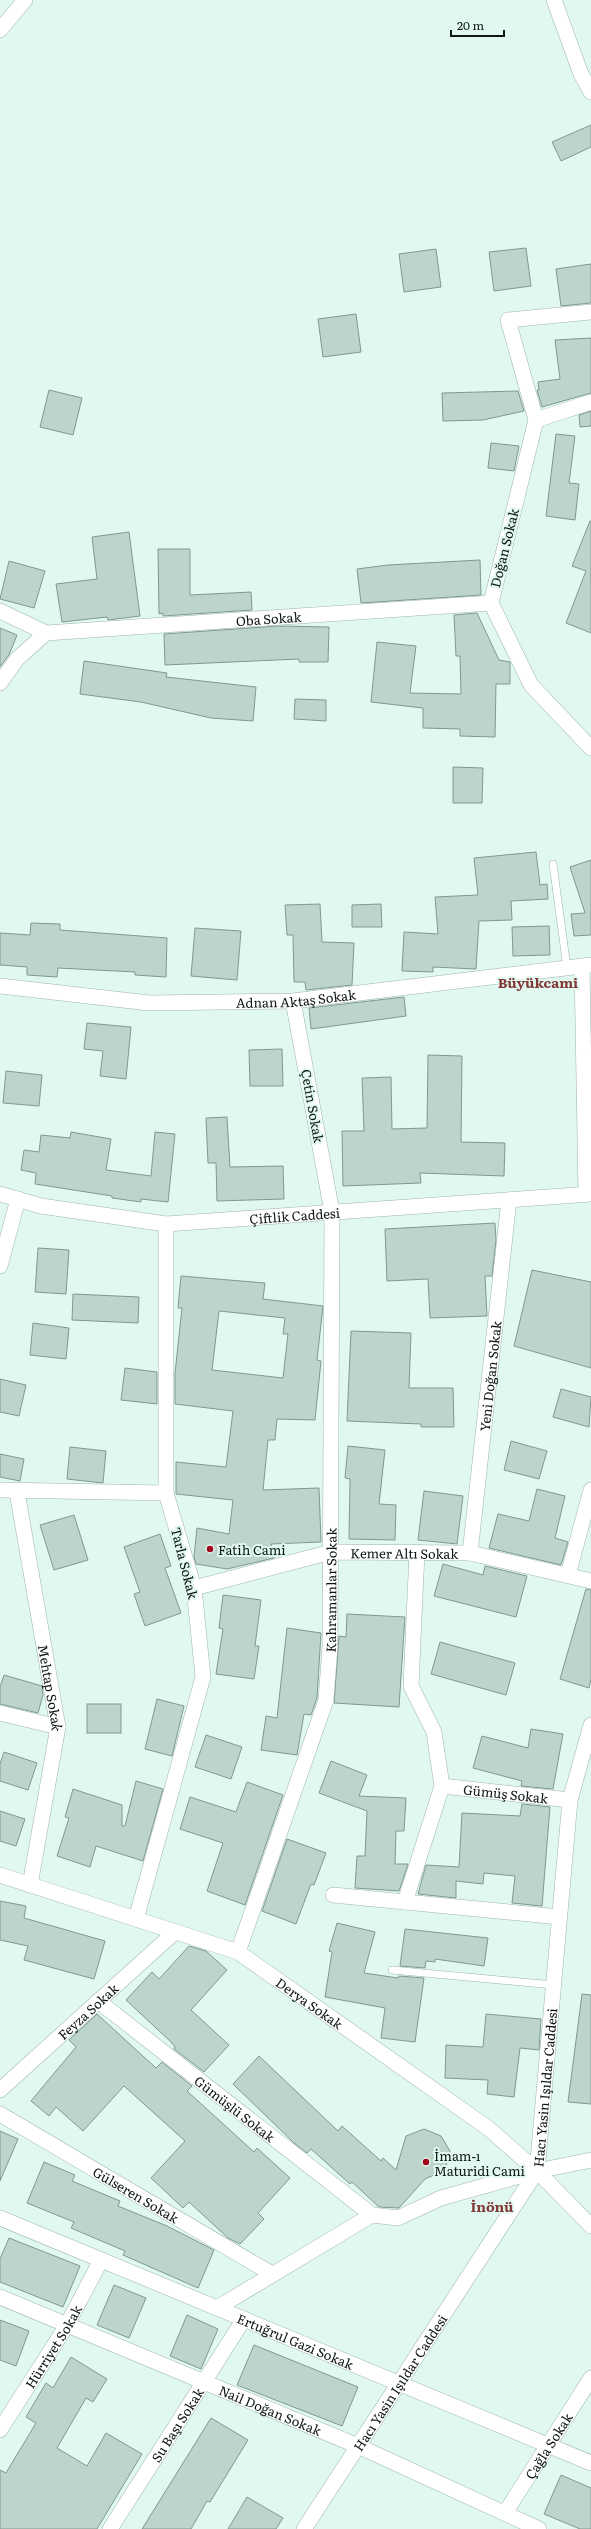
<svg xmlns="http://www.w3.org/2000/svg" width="591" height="2529" font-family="Literata,serif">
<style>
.building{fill:#bcd4cc;stroke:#819891;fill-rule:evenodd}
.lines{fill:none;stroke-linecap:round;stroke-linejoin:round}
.service-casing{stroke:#9eb5ad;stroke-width:8}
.minor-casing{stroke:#9eb5ad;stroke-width:16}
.service{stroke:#fff;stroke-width:7}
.minor{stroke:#fff;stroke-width:15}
.poi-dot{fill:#a2051d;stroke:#e0f8f0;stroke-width:1.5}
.labels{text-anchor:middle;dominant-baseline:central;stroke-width:4;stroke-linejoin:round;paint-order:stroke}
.street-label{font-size:13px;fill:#0e1714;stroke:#e0f8f0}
.poi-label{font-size:13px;fill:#0e1714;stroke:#e0f8f0;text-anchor:start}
.neighbourhood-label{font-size:14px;font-weight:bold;fill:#803936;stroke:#e0f8f0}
</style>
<rect width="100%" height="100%" fill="#e0f8f0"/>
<!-- building -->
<g class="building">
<path d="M591 125V147L561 161 552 142Z"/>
<path d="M526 248 531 286 494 291 489 252Z"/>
<path d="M436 249 441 287 404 292 399 254Z"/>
<path d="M591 264V303L561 306 556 269Z"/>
<path d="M356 314 361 352 323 357 318 319Z"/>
<path d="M591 338V393L542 407 537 390H539L538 382 560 379 555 340Z"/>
<path d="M49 390 82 398 73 435 40 427Z"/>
<path d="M518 391 524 411 483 420 443 421 442 393Z"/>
<path d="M591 411V426L580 427 579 415Z"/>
<path d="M556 434 575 436 569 483 579 484 575 520 546 516Z"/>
<path d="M491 443 519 446 514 471 488 468Z"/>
<path d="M590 521H591V633L566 623 586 571 572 566Z"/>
<path d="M129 532 140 616 108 620 107 617 62 622 56 584 97 579 92 537Z"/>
<path d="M158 549H190V595L251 592 252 610 163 616V613L159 614Z"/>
<path d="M480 560 481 595 361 603 357 569 388 565Z"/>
<path d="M9 561 45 571 34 608 0 599Z"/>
<path d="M477 613 499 660 510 662V684H496L495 737 460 736V729L423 728V708L371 702 377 642 416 646 410 693 461 694 460 656H456L454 615Z"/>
<path d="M278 626 329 627 328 662H299V659L165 665 164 634Z"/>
<path d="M0 628 17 635 9 655 0 667Z"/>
<path d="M84 661 167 673 166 677 256 687 253 721 211 718 141 702 80 694Z"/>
<path d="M295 699 326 700V721L294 719Z"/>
<path d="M453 767 483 768 482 803H453Z"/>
<path d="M536 852 540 885 547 884 548 899 511 901 512 920 479 921 476 969 433 967V972L402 971 404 932 438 934 435 897 478 895 474 858Z"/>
<path d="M591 860V935L574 936 571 914 585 913 570 867Z"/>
<path d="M320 904 322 942 354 943 352 985 306 990 305 982H294L293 935H287L285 905Z"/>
<path d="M381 904 382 927H352V905Z"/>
<path d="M31 923 60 924V930L167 938 166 977 135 975V972L58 968 57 977 27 975V967L0 965V933L30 935Z"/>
<path d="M549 926 550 955 513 956 512 927Z"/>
<path d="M195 928 241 931 237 980 191 976Z"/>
<path d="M404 997 406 1016 311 1029 309 1008Z"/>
<path d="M87 1023 131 1027 126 1079 100 1076 103 1051 84 1049Z"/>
<path d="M282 1049 283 1086H250L249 1050Z"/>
<path d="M428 1055 462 1056 461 1142 505 1143 504 1176 420 1173 421 1183 343 1186 342 1131H364L362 1078 391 1077 392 1129 427 1128Z"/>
<path d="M6 1071 42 1075 39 1106 3 1103Z"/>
<path d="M227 1117 230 1167 283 1166 284 1199 217 1201 216 1163H208L206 1118Z"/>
<path d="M71 1132 111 1139 106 1170 151 1176 155 1132 175 1134 168 1202 141 1199V1202L112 1198V1196L35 1184 36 1173 21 1170 24 1150 39 1152 41 1135 70 1138Z"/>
<path d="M495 1223 496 1240 492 1276H485L487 1316 430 1318 428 1279 387 1281 385 1229Z"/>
<path d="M38 1248 69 1250 66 1294 35 1292Z"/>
<path d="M532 1270 591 1282V1368L514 1346Z"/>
<path d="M181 1276 265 1283 263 1299 323 1306 317 1360 321 1361 315 1420 277 1419 275 1440H268L263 1490 319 1488 321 1542 271 1544 274 1558 227 1569 196 1564 194 1557 197 1528 229 1534 233 1500 176 1494V1462L226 1467 233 1411 175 1404V1373L182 1308H178ZM219 1311 285 1318 283 1334H288L283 1378 212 1370Z"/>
<path d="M73 1294 139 1297 138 1323 72 1320Z"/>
<path d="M33 1323 69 1328 66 1359 30 1355Z"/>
<path d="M351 1331 411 1333 409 1388H453L454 1427H421V1424L347 1421Z"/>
<path d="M125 1368 157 1372V1404L121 1400Z"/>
<path d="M0 1379 26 1385 19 1416 0 1412Z"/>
<path d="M561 1389 591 1397 589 1427 553 1417Z"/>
<path d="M511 1441 547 1451 539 1479 504 1470Z"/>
<path d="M348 1446 385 1450 379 1504 396 1505 395 1540 349 1539 350 1479 345 1478Z"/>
<path d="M70 1447 106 1451 103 1483 67 1479Z"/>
<path d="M0 1454 24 1459 20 1481 0 1477Z"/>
<path d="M537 1489 565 1496 555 1538 568 1542 561 1565 489 1548 498 1514 529 1521Z"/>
<path d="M424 1491 463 1496 457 1544 418 1540Z"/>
<path d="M74 1515 88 1560 54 1570 40 1525Z"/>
<path d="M160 1534 171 1566 165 1568 181 1613 145 1626 134 1594 140 1592 124 1547Z"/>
<path d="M443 1564 483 1575 485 1566 527 1576 516 1617 434 1596Z"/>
<path d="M586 1589 591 1590V1679L589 1688 560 1679Z"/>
<path d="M223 1595 261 1600 255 1646H259L254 1679 216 1674 223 1629 219 1628Z"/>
<path d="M347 1614 405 1617 399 1707 334 1703 339 1636 346 1637Z"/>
<path d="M287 1628 321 1633 317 1698 311 1715 304 1714 297 1755 261 1750 266 1716 277 1718Z"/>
<path d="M440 1642 515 1663 506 1695 431 1674Z"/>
<path d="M4 1675 42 1686 43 1695 38 1713 0 1704V1687Z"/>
<path d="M157 1699 184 1706 172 1756 145 1749Z"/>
<rect x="87" y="1704" width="34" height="29"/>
<path d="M531 1729 563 1734 553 1789 521 1786 522 1781 473 1768 482 1736 528 1748Z"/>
<path d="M206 1735 242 1747 231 1779 195 1767Z"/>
<path d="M4 1752 37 1763 28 1790 0 1781V1764Z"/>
<path d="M331 1761 367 1775 359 1796 406 1798 404 1831H396L395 1864H408L399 1891 355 1888 357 1856H365L367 1811 319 1793Z"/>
<path d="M136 1781 163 1789 143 1861 96 1846 90 1867 57 1856 69 1818 65 1817 73 1789 122 1805V1826H125Z"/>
<path d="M247 1782 283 1795 245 1905 207 1891 223 1843 180 1829 190 1797 236 1812Z"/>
<path d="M522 1804 550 1807 542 1906 512 1903 515 1876 484 1873 483 1884 456 1881V1898L418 1894 426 1865 459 1867 462 1813 520 1816Z"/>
<path d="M0 1811 25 1819 16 1846 0 1841Z"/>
<path d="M287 1839 326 1853 314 1885 311 1884 296 1924 262 1911Z"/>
<path d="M0 1901 26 1906 24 1918 105 1941 94 1979 24 1960 28 1946 0 1940Z"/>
<path d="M337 1923 375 1932 364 1973 398 1978 399 1976 424 1978 415 2042 381 2038 385 2008 325 1997 332 1952 329 1951Z"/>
<path d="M405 1929 488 1938 484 1966 435 1959V1962L426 1961 425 1968 400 1966Z"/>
<path d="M189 1946 206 1951 227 1970 191 2010 229 2045 204 2072 174 2049 175 2047 171 2042 126 2000 152 1972 159 1979Z"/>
<path d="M582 1994 591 1995V2104L568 2102Z"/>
<path d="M97 2014 156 2068 162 2062 192 2086 187 2091 254 2152 257 2148 290 2178 258 2213 264 2219 240 2244 228 2238 189 2202 183 2208 151 2178 185 2141 124 2086 83 2131 56 2107 49 2116 31 2101 76 2047 69 2040Z"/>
<path d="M486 2014 541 2019 539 2050 520 2048 514 2097 487 2094 488 2080 445 2078 446 2045 483 2047Z"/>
<path d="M259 2056 338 2131 342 2126 381 2161 383 2158 396 2170 406 2136 424 2129 441 2136 450 2151 445 2170 425 2179 399 2208 379 2207 352 2182 350 2184 311 2149 307 2153 294 2143 233 2084Z"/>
<path d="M0 2131 18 2139 0 2181Z"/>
<path d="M44 2162 75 2175 72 2181 120 2201 118 2206 167 2226 214 2250 198 2288 123 2255 125 2251 71 2228 74 2222 27 2203Z"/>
<path d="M9 2238 80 2266 63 2307 0 2282V2259Z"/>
<path d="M114 2285 146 2298 129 2338 97 2325Z"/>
<path d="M187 2315 218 2329 201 2369 170 2356Z"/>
<path d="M0 2320 29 2331 16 2366 0 2360Z"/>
<path d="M254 2345 358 2387 342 2426 237 2385Z"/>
<path d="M71 2357 107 2379 93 2402 86 2398 57 2448 87 2466 106 2433 142 2454 97 2529H0V2470L6 2473 36 2423 26 2417 46 2383 53 2388Z"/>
<path d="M211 2418 248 2440 210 2502 207 2501 191 2529H142Z"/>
<path d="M561 2475 591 2488V2529H580L544 2514Z"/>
<path d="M247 2497 283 2518 276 2529H228Z"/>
</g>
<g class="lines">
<defs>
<g id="service">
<path d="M553 864 567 968"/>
<path d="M392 1970 554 1985"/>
</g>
<g id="minor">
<path d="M554 0 581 74 591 92"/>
<path d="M0 30 25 0"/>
<path d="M591 312 508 320 536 420 491 603 531 685 591 748"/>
<path d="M536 420 591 402"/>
<path id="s1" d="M0 611 46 633 491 603"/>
<path d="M0 683 17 659 46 633"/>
<path d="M582 966 586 1194"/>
<path id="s2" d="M0 986 149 1003 293 1001 591 965"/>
<path id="s3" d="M0 1194 41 1206 166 1224 591 1194"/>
<path d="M0 1266 18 1199"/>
<path d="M0 1490 166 1493"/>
<path id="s4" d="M17 1492 58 1727 30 1885"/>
<path id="s5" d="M470 1553 509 1200"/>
<path d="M568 1575 591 1490"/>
<path id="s6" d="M194 1588 331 1552 470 1553 591 1581"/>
<path d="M0 1713 58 1727"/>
<path id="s7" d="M442 1786 570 1800"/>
<path id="s8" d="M0 1875 238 1952 488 2128 537 2171 591 2160"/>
<path d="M333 1895 560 1917"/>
<path d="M405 1902 442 1786 434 1732 411 1686 417 1552"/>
<path d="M136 1919 203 1677 194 1588 166 1493V1224"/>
<path id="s9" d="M238 1952 326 1700 330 1647 332 1212 293 1001"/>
<path id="s10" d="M98 2001 372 2215"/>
<path id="s11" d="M0 2090 175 1932"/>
<path id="s12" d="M0 2114 272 2274"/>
<path d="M537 2171 591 2226"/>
<path id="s13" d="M0 2218 591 2463"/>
<path id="s14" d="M0 2297 358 2446 539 2529"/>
<path d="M217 2308 372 2215 398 2218 441 2198 537 2171"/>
<path id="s15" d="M0 2430 67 2325 101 2260"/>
<path id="s16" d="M505 2513 591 2378"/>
<path id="s17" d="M110 2529 244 2319"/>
<path id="s18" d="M304 2529 537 2171 570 1800 591 1725"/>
</g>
</defs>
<!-- service casing -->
<use href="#service" class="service-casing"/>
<!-- minor casing -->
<use href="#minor" class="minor-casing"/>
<!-- service -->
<use href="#service" class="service"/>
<!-- minor -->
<use href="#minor" class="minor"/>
</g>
<!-- markers -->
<g class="poi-dot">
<circle cx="210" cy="1549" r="4"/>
<circle cx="426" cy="2162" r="4"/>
</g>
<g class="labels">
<!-- street labels -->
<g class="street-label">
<text transform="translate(504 548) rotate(-76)">Doğan Sokak</text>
<text stroke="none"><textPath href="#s1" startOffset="274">Oba Sokak</textPath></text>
<text stroke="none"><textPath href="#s2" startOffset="297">Adnan Aktaş Sokak</textPath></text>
<text transform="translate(313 1106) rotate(80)">Çetin Sokak</text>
<text stroke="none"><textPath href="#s3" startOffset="298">Çiftlik Caddesi</textPath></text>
<text stroke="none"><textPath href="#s5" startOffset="178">Yeni Doğan Sokak</textPath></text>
<text stroke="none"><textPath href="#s6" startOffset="215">Kemer Altı Sokak</textPath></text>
<text transform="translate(185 1563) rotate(76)">Tarla Sokak</text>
<text stroke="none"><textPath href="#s9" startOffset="377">Kahramanlar Sokak</textPath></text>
<text stroke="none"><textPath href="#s4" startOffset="199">Mehtap Sokak</textPath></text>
<text stroke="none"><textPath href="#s7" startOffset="64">Gümüş Sokak</textPath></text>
<text stroke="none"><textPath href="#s8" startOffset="338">Derya Sokak</textPath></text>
<text stroke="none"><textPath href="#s11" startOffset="118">Feyza Sokak</textPath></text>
<text stroke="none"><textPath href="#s18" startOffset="511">Hacı Yasin Işıldar Caddesi</textPath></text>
<text stroke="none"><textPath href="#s10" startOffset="174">Gümüşlü Sokak</textPath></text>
<text stroke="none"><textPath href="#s12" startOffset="158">Gülseren Sokak</textPath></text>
<text stroke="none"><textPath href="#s13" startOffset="320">Ertuğrul Gazi Sokak</textPath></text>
<text stroke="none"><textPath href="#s15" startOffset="99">Hürriyet Sokak</textPath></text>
<text stroke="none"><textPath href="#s18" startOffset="175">Hacı Yasin Işıldar Caddesi</textPath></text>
<text stroke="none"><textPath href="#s14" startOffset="293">Nail Doğan Sokak</textPath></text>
<text stroke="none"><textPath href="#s17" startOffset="124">Su Başı Sokak</textPath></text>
<text stroke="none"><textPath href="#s16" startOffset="80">Çağla Sokak</textPath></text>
</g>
<!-- poi labels -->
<g class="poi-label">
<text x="218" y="1549">Fatih Cami</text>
<text x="434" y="2155">İmam-ı<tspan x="434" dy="15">Maturidi Cami</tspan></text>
</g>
<!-- neighbourhood labels -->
<g class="neighbourhood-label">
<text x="538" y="982">Büyükcami</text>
<text x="492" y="2206">İnönü</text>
</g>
</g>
<!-- scale -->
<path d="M451 30v6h53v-6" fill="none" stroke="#0e1714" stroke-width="2"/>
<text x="457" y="30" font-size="12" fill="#0e1714" stroke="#e0f8f0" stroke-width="3" paint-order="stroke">20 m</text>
</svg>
